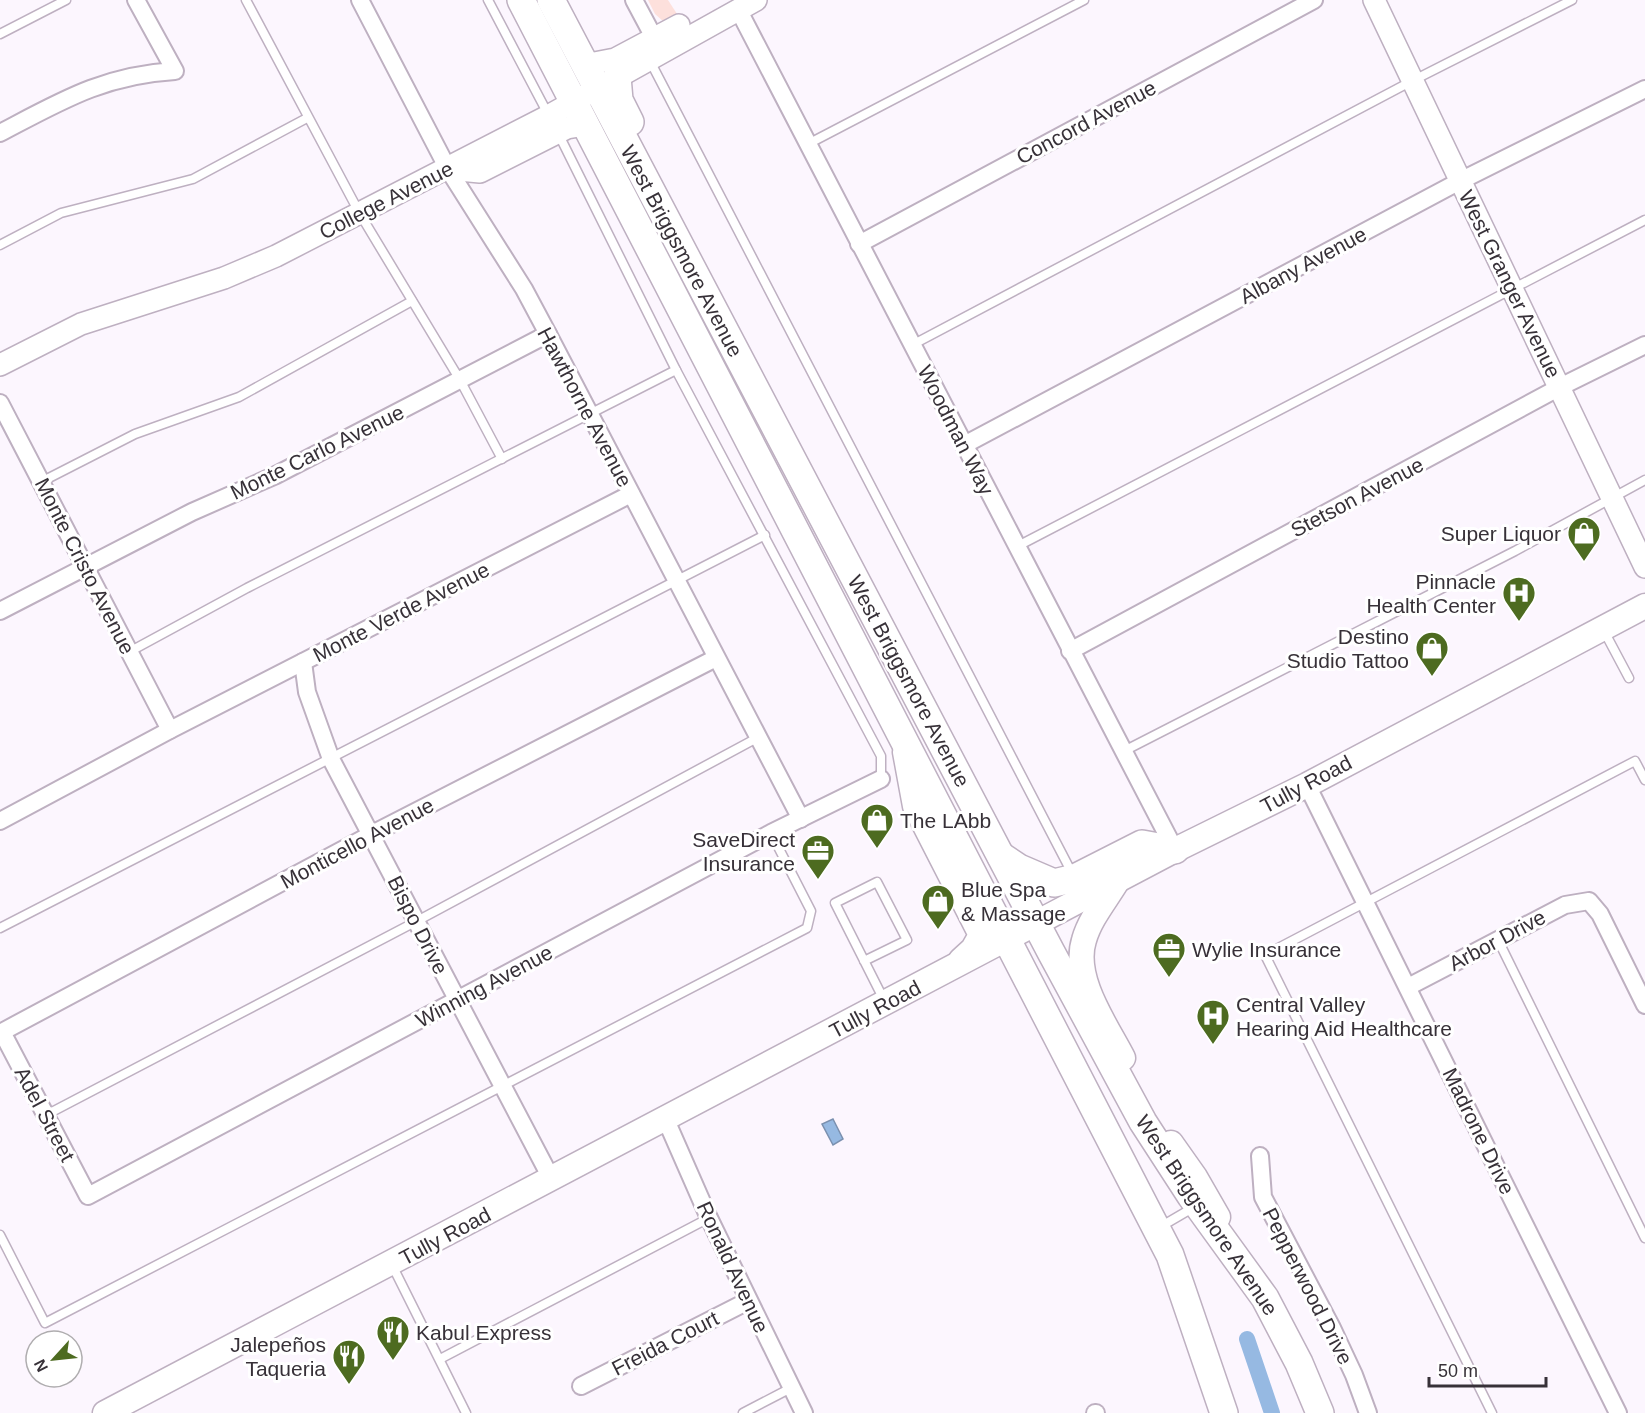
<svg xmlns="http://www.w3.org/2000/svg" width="1645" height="1413" font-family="Helvetica,sans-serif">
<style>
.green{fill:#fde0dc}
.water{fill:#96b9e2;stroke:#7a90af;stroke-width:1.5}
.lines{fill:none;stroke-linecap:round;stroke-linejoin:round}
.canal{stroke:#96b9e2;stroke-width:16}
.service-casing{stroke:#beb0c1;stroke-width:11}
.minor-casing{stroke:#beb0c1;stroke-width:20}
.tertiary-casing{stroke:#beb0c1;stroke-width:24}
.secondary-casing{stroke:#beb0c1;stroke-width:27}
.primary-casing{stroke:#beb0c1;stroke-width:30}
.service{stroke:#fff;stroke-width:8}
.minor{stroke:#fff;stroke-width:16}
.tertiary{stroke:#fff;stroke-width:21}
.secondary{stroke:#fff;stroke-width:24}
.primary{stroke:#fff;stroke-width:27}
.labels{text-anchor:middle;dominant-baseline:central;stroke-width:6;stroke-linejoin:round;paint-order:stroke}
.street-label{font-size:21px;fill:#373138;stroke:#fff}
.poi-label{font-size:21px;fill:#373138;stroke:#fff;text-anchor:end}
</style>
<rect width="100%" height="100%" fill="#fcf6fe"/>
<!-- green -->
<path class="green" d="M648 0H668L679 17 664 22 655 14Z"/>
<!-- water -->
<path class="water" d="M833 1119 843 1139 833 1145 822 1124Z"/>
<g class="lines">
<!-- canal -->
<path class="canal" d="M1247 1339 1272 1413"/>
<defs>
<g id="service">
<path d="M246 0 360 214 460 380 502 459"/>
<path d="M488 0 549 116"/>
<path d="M0 34 66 0"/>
<path d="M649 59 1073 875"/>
<path d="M558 133 676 370 881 756V779"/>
<path d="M808 144 1084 0"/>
<path d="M0 245 61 213 193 179 307 118"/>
<path d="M912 345 1412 81 1572 0"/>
<path d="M41 482 135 434 239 397 412 301"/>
<path d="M1016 547 1645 220"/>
<path d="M1604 631 1629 678"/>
<path d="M129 652 247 588 676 370"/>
<path d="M1122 752 1515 551 1645 480"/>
<path d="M0 928 765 535"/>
<path d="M1498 940 1645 1238"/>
<path d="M864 961 907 940 877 882 835 903 884 1000"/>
<path d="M46 1115 417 921 757 738"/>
<path d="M1160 1227 1196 1206"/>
<path d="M0 1235 45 1323 807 928 811 911 771 833"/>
<path d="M392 1265 466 1413"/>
<path d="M440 1359 709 1218"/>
<path d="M743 1413 791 1388"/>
<path d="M1492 1413 1265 955 1635 761 1645 780"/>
</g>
<g id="minor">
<path d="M360 0 448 169 524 289 548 334 801 819"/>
<path d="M634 0 659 47"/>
<path d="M738 9 1175 850"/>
<path d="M0 133C61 101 104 75 175 71L136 0"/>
<path d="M859 244 1314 0"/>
<path d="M0 403 170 730"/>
<path d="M964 445 1460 181 1645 89"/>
<path d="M0 611 192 512 276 475 548 334"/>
<path d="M1070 651 1560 387 1645 345"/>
<path d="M303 662 307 692 331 759 552 1180"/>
<path d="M1307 785 1618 1413"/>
<path d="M0 821 170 730 631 494"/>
<path d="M1408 987 1565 905 1589 901 1600 914 1645 1005"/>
<path d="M2 1032 88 1196 771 833 881 779"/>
<path d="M0 1033 372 834 716 658"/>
<path d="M666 1120 709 1218 804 1413"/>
<path d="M1260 1156 1263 1197 1332 1328 1354 1375 1368 1413"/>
<path d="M581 1386 748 1301"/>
<path d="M1095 1413H1096"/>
</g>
<g id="tertiary">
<path d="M1374 0 1645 567"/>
<path d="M584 65 615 59 679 25"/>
<path d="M448 169 480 172 567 128 585 125"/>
<path d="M0 365 81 324 224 278 276 256 550 115 756 0"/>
</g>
<g id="secondary">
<path d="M905 752 915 806 981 935 973 949 961 960"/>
<path d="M1116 883C1105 901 1090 919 1084 940 1072 978 1106 1025 1123 1058"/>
<path d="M1171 1143 1195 1177 1218 1217"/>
<path d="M105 1413 1175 850 1307 785 1645 606"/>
</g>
<g id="primary">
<path d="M521 0 1170 1255 1224 1413"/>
<path d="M551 0 1051 952 1143 1122 1191 1196 1265 1298 1299 1363 1320 1413"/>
<path d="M617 77 619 100 630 122"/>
<path d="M1001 856 1019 868 1054 883 1075 878 1142 844 1175 850"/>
</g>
</defs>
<!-- service casing -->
<use href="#service" class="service-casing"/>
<!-- minor casing -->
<use href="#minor" class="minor-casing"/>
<!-- tertiary casing -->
<use href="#tertiary" class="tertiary-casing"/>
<!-- secondary casing -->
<use href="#secondary" class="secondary-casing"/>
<!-- primary casing -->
<use href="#primary" class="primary-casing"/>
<!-- service -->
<use href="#service" class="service"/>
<!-- minor -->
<use href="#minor" class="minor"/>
<!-- tertiary -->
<use href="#tertiary" class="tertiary"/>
<!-- secondary -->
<use href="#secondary" class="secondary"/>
<!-- primary -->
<use href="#primary" class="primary"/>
</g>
<!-- icons -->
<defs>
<symbol id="shop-pin" viewBox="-11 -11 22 30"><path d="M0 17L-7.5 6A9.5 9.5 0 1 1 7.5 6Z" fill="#4d6b20" stroke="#fff"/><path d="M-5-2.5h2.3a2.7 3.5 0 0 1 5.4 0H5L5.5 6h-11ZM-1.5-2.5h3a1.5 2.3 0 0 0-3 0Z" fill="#fff"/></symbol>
<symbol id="hospital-pin" viewBox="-11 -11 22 30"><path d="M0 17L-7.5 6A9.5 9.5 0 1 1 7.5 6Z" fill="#4d6b20" stroke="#fff"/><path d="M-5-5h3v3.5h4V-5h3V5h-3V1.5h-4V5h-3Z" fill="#fff"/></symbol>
<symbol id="office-pin" viewBox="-11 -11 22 30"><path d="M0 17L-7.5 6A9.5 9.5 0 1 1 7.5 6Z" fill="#4d6b20" stroke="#fff"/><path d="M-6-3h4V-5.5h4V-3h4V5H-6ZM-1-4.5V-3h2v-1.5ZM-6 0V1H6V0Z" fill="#fff"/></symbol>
<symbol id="restaurant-pin" viewBox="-11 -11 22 30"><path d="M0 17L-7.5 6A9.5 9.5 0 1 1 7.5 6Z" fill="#4d6b20" stroke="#fff"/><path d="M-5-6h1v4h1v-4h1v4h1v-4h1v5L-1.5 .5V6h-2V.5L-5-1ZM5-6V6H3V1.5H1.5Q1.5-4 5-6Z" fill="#fff"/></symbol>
</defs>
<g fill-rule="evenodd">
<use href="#shop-pin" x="1565" y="514" width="38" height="52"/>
<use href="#hospital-pin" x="1500" y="574" width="38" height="52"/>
<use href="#shop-pin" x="1413" y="629" width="38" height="52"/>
<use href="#shop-pin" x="858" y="801" width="38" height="52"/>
<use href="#office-pin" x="799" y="832" width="38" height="52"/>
<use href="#shop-pin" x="919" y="882" width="38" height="52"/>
<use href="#office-pin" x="1150" y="930" width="38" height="52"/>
<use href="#hospital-pin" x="1194" y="997" width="38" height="52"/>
<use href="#restaurant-pin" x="374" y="1313" width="38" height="52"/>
<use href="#restaurant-pin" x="330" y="1337" width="38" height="52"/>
</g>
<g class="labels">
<!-- street labels -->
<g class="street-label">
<text transform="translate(1086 122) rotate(-28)">Concord Avenue</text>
<text transform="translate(386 200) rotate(-27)">College Avenue</text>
<text transform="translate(682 251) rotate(62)">West Briggsmore Avenue</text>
<text transform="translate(1303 265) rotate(-28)">Albany Avenue</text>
<text transform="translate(1510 284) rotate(64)">West Granger Avenue</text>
<text transform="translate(585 407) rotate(62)">Hawthorne Avenue</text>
<text transform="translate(956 430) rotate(63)">Woodman Way</text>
<text transform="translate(317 452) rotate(-26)">Monte Carlo Avenue</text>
<text transform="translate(1357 497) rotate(-28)">Stetson Avenue</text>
<text transform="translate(85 566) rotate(63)">Monte Cristo Avenue</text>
<text transform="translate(401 612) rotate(-27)">Monte Verde Avenue</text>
<text transform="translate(909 681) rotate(62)">West Briggsmore Avenue</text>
<text transform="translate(1306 784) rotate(-28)">Tully Road</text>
<text transform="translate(357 843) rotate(-28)">Monticello Avenue</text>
<text transform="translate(418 925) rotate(63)">Bispo Drive</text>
<text transform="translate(1497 940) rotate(-28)">Arbor Drive</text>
<text transform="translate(484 986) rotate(-28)">Winning Avenue</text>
<text transform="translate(875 1009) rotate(-28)">Tully Road</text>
<text transform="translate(45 1114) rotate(62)">Adel Street</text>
<text transform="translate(1479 1131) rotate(64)">Madrone Drive</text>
<text transform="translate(1207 1215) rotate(56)">West Briggsmore Avenue</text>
<text transform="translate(445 1236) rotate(-28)">Tully Road</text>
<text transform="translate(733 1267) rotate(65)">Ronald Avenue</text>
<text transform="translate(1308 1286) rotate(63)">Pepperwood Drive</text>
<text transform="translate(665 1343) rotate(-27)">Freida Court</text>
</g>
<!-- poi labels -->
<g class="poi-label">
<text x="1561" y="533">Super Liquor</text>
<text x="1496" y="581">Pinnacle<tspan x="1496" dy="24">Health Center</tspan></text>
<text x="1409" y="636">Destino<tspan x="1409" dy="24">Studio Tattoo</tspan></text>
<text x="900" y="820" text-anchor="start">The LAbb</text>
<text x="795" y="839">SaveDirect<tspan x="795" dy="24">Insurance</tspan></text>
<text x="961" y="889" text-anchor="start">Blue Spa<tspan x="961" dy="24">&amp; Massage</tspan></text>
<text x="1192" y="949" text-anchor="start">Wylie Insurance</text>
<text x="1236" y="1004" text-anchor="start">Central Valley<tspan x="1236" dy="24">Hearing Aid Healthcare</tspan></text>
<text x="416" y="1332" text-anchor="start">Kabul Express</text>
<text x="326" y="1344">Jalepeños<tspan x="326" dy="24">Taqueria</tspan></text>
</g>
</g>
<!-- north arrow -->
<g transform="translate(54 1359) rotate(243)"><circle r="28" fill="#ffffff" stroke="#afadaf" stroke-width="1.5"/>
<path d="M0-4.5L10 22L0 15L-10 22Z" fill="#4d6b20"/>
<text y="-9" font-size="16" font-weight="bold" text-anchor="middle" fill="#373138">N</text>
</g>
<!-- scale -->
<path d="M1429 1377v9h117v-9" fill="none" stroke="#373138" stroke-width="3"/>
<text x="1438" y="1377" font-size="18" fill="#373138" stroke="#ffffff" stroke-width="4.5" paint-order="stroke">50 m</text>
</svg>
